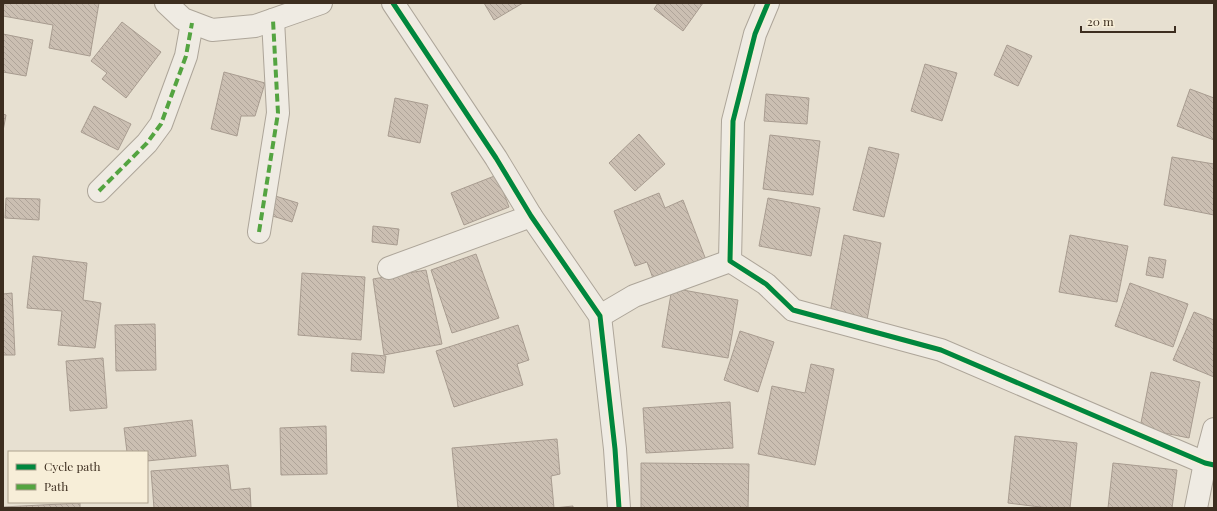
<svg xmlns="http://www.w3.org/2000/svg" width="1217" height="511" font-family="'Playfair Display',serif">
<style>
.building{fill:url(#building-back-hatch);stroke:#a89c90}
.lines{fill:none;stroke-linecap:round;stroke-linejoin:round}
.minor-casing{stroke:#ada599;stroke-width:24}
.minor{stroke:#efebe3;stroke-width:22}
.quiet{stroke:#54a441;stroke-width:4;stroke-dasharray:8 4;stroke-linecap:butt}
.cycleway-casing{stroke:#f7eed8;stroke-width:8}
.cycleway{stroke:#00873e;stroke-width:5}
</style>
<defs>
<pattern id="building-back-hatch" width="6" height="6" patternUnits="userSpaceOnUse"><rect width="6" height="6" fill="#cbbfb2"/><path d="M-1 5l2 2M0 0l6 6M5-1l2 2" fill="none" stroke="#afa499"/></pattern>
</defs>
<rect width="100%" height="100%" fill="#e7e0d1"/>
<!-- building -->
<g class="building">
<path d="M3 3H99L90 56 49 48 53 25 3 16Z"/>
<path d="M484 3H523L494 20Z"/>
<path d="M658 3H703L683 31 654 9Z"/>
<path d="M122 22 161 52 126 98 102 79 107 73 91 61Z"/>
<path d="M3 34 33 40 26 76 3 72Z"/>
<path d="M1007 45 1032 56 1018 86 994 75Z"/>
<path d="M925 64 957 73 942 121 911 111Z"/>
<path d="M224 72 265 83 255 116H241L237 136 211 129Z"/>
<path d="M1190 89 1214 98V140L1177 126Z"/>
<path d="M766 94 809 98 807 124 764 121Z"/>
<path d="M395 98 428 105 420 143 388 136Z"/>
<path d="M94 106 131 124 118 150 81 132Z"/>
<path d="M3 114 6 115 3 131Z"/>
<path d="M639 134 665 164 635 191 609 163Z"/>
<path d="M770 135 820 141 813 195 763 189Z"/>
<path d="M869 147 899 154 884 217 853 210Z"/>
<path d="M1172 157 1214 164V215L1164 205Z"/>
<path d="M497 175 509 207 464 225 451 193Z"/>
<path d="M659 193 665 208 683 200 706 260 654 281 647 262 635 266 614 211Z"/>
<path d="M272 195 298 203 292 222 266 214Z"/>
<path d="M6 198 40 199 39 220 5 218Z"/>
<path d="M768 198 820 208 811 256 759 246Z"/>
<path d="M373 226 399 229 397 245 372 242Z"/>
<path d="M844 235 881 243 867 320 830 313Z"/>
<path d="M1070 235 1128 246 1117 302 1059 292Z"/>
<path d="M476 254 499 318 452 333 431 270Z"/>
<path d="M33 256 87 263 83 300 101 303 95 348 58 345 62 311 27 308Z"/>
<path d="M1149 257 1166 260 1163 278 1146 275Z"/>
<path d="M426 270 442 344 384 355 373 279Z"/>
<path d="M302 273 365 277 361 340 298 335Z"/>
<path d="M1130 283 1188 304 1173 347 1115 326Z"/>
<path d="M672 288 738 300 728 358 662 347Z"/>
<path d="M12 293 15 355H3V294Z"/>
<path d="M1194 312 1214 320V377L1173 360Z"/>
<path d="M155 324 156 370 116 371 115 325Z"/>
<path d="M518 325 529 360 517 364 523 385 454 407 436 351Z"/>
<path d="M740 331 774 342 758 392 724 380Z"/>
<path d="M352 353 386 356 384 373 351 371Z"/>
<path d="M103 358 107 408 70 411 66 361Z"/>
<path d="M811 364 834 369 815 465 758 454 772 386 805 393Z"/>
<path d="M1151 372 1200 382 1189 438 1140 428Z"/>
<path d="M730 402 733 448 646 453 643 408Z"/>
<path d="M192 420 196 456 147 461V452H127L124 428Z"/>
<path d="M326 426 327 474 281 475 280 428Z"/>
<path d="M1015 436 1077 443 1070 508H1048L1008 503Z"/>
<path d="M557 439 560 474 551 476 554 508 573 506V508H458L452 448Z"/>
<path d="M641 463 749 464 748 508H641Z"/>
<path d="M1113 463 1177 470 1172 508H1108Z"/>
<path d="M228 465 231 490 250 488 251 508H154L151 471Z"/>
<path d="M80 503V508H3V507Z"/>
</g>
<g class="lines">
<defs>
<g id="minor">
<path d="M166 3 183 19 212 30 255 26 321 3"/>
<path d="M393 3 496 158 531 216 600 316 615 449 619 508"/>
<path d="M768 3 755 34 733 121 730 261 766 284 793 310 941 350 1205 463 1214 465"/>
<path d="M99 191 147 143 161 124 186 56 192 23"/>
<path d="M259 232 278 113 273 20"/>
<path d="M389 268 531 216"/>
<path d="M600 316 634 296 730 261"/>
<path d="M1196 508 1205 463 1214 429"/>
</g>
</defs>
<!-- minor casing -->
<use href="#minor" class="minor-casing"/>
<!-- minor -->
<use href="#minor" class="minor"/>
<!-- quiet -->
<g class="quiet">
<path d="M99 191 147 143 161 124 186 56 192 23"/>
<path d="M259 232 278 113 273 20"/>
</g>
<defs>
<g id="cycleway">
<path d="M393 3 496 158 531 216 600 316 615 449 619 508"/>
<path d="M768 3 755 34 733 121 730 261 766 284 793 310 941 350 1205 463 1214 465"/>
</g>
</defs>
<!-- cycleway casing -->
<use href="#cycleway" class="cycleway-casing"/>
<!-- cycleway -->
<use href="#cycleway" class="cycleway"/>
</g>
<!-- border -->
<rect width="1217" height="511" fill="none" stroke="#3d2e20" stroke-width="8"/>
<!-- legend -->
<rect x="8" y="451" width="140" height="52" fill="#f7eed8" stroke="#ada18e"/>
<rect x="16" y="464" width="20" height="6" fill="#00873e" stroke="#ada18e"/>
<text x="44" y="471" font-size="12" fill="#3d2e20">Cycle path</text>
<rect x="16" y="484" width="20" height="6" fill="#54a441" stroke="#ada18e"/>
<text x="44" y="491" font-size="12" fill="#3d2e20">Path</text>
<!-- scale -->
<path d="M1081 26v6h94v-6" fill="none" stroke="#3d2e20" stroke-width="2"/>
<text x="1087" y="26" font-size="12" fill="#3d2e20" stroke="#f7eed8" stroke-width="3" paint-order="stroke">20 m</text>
</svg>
